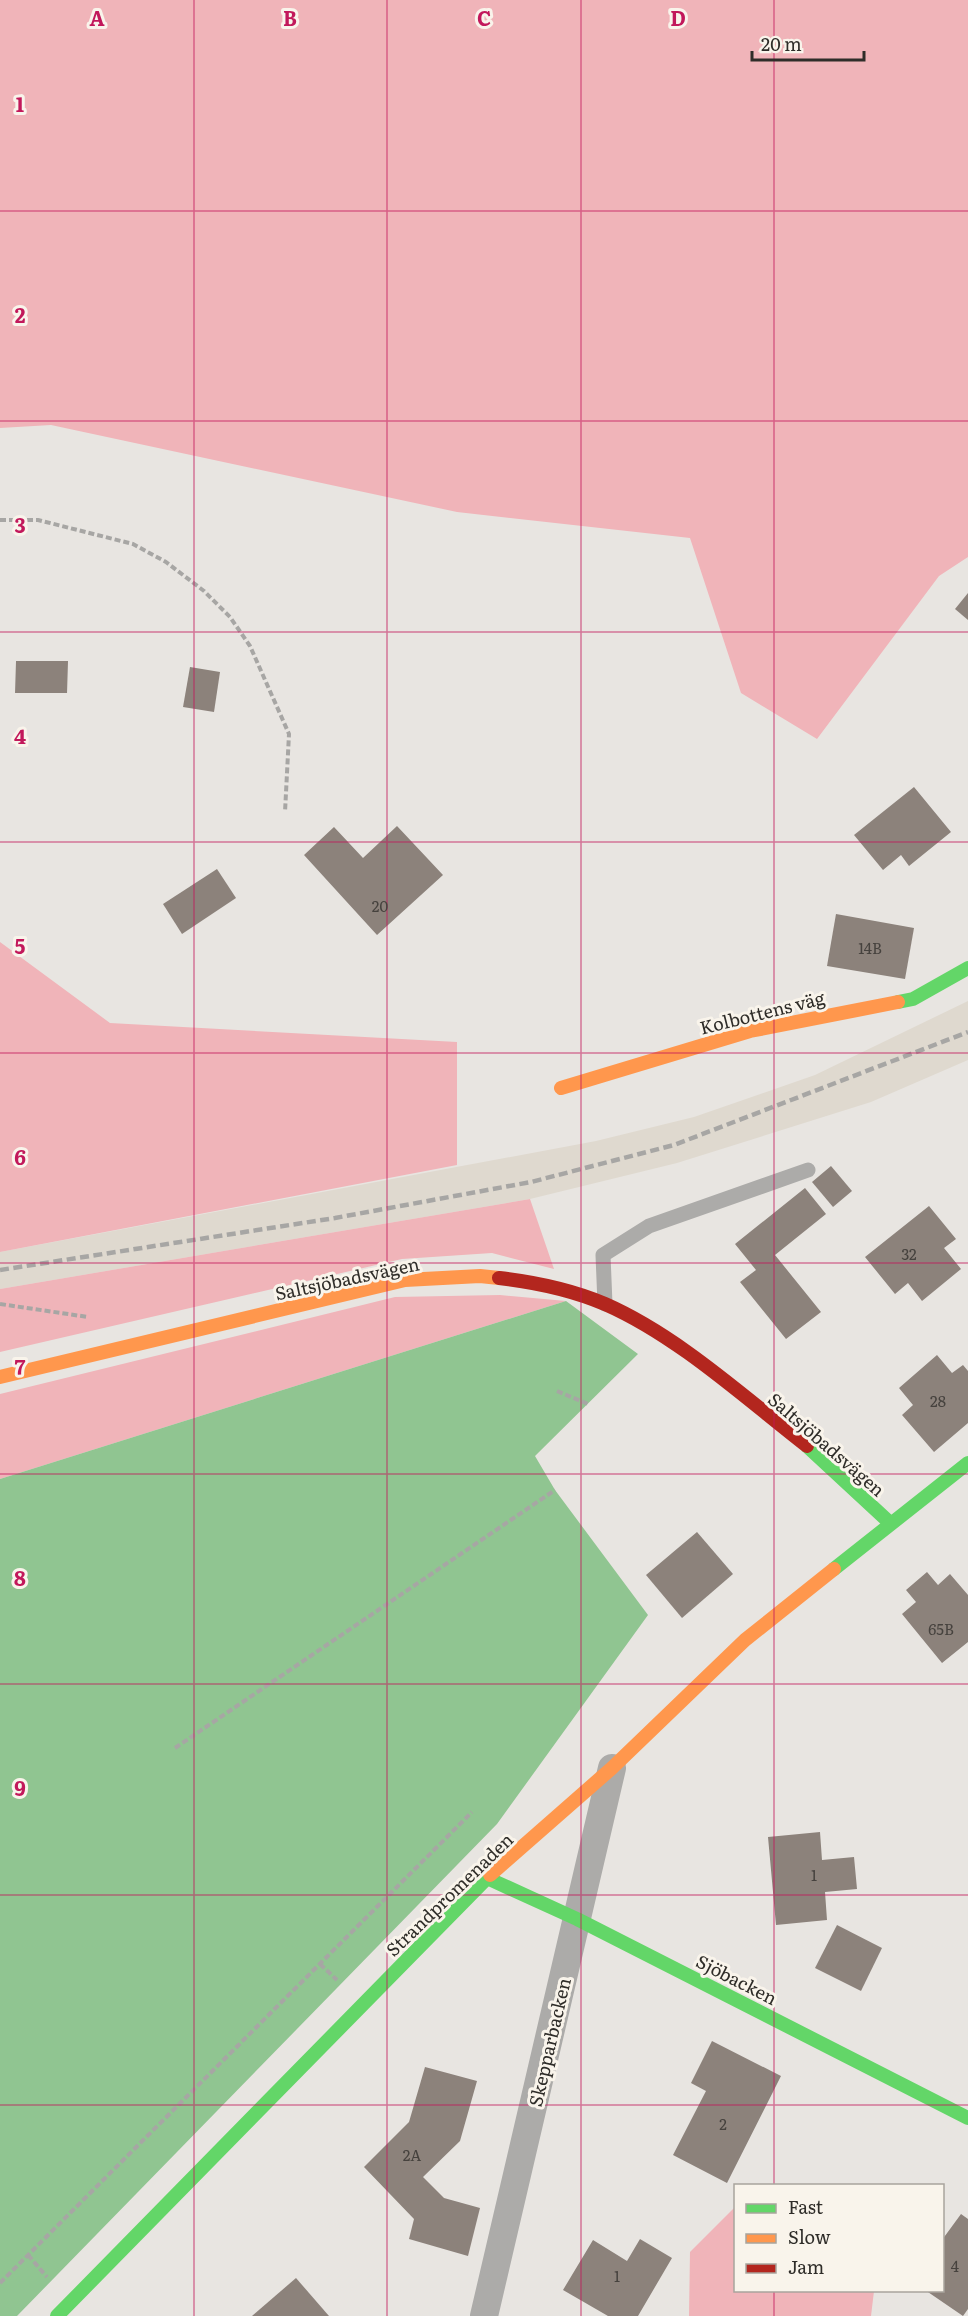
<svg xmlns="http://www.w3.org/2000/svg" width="968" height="2316" font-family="Literata,serif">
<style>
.built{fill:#dfd9cf}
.forest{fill:#f0b4b9}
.water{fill:#90c591}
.building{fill:#8c827b}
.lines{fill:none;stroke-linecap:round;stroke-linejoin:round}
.path{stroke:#a7a6a4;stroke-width:4;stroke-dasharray:6 3;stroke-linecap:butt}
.lane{stroke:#acaba9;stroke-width:15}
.street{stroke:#acaba9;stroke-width:28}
.fast{stroke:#63d668;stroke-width:14}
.slow{stroke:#ff974d;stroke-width:14}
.jam{stroke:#b3261e;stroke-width:14}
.rail{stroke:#a7a6a4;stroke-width:4.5;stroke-dasharray:9 4.5;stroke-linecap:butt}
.grid{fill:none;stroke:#c2185b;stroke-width:1.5;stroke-opacity:0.55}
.labels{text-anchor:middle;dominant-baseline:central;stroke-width:6;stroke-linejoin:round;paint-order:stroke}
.number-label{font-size:15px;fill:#46423e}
.street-label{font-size:18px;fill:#2f2d29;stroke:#f9f4eb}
.grid-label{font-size:20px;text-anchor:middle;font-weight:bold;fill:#c2185b;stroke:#f9f4eb;stroke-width:6;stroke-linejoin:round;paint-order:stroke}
</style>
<rect width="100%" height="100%" fill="#e8e5e1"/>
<!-- built -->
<path class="built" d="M968 1001V1060L871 1102 677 1163 530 1199 0 1289V1252L596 1141 694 1117 815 1075Z"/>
<!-- forest -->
<g class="forest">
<path d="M0 0H968V557L939 576 817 739 741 693 690 538 457 512 51 425 0 428Z"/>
<path d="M0 942 110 1023 457 1042V1165L0 1252Z"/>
<path d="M530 1199 554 1269 492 1253 402 1259 0 1352V1289Z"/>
<path d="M500 1295 566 1301 0 1479V1394L395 1297Z"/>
<path d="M735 2207 736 2290 874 2291 871 2316H689L690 2252Z"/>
</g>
<!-- water -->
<path class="water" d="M566 1301 638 1354 535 1456 555 1490 648 1615 497 1824 17 2316H0V1479Z"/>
<!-- building -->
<g class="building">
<path d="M968 593V620L955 609Z"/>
<path d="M16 661H68L67 693H15Z"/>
<path d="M190 667 220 672 214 712 183 707Z"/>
<path d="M914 787 951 832 909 866 901 855 883 870 854 835Z"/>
<path d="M397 826 443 875 377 935 304 855 334 827 363 858Z"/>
<path d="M217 869 236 898 182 934 163 904Z"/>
<path d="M836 914 914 928 905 979 827 966Z"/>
<path d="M831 1166 852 1191 833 1207 812 1182Z"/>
<path d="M805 1188 826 1214 775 1255 821 1312 786 1339 740 1282 756 1270 735 1244Z"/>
<path d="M929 1206 956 1239 944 1248 961 1269 922 1301 908 1283 895 1294 865 1257Z"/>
<path d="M937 1355 952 1373 963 1365 968 1371V1423L934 1452 902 1415 913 1405 899 1388Z"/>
<path d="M697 1532 733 1574 682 1618 646 1575Z"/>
<path d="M927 1572 938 1585 950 1574 968 1595V1642L942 1663 902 1614 916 1602 906 1590Z"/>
<path d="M820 1832 822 1860 854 1857 857 1889 825 1892 827 1920 776 1925 768 1837Z"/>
<path d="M837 1925 882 1948 861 1991 815 1968Z"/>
<path d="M712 2041 781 2076 727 2183 673 2155 706 2091 691 2083Z"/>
<path d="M425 2067 477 2081 460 2141 423 2177 444 2198 480 2208 468 2256 409 2239 414 2219 364 2167 409 2122Z"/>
<path d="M961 2214 968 2219V2309L963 2316 925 2290H942V2240Z"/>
<path d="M640 2239 672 2258 638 2316H608L563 2290 593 2240 627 2261Z"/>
<path d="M296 2278 329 2316H252Z"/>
</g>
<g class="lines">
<!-- path -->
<g class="path">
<path d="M0 520H38L133 544 166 562 204 591 230 617 250 646 289 734 285 812"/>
<path d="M0 1304 88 1317"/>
<path d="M557 1391 588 1404"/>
<path d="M175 1748 555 1490"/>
<path d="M320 1964 337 1980"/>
<path d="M28 2255 47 2277"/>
<path d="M0 2283 472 1812"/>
</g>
<!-- lane -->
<path class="lane" d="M605 1304 603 1255 649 1226 808 1170"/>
<!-- street -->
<path class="street" d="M484 2316 612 1768"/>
<!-- fast -->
<g class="fast">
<path d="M898 1002 913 999 968 968"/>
<path d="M807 1446 890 1523"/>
<path d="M834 1569 968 1463"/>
<path d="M487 1878 577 1919 968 2118"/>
<path d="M57 2316 490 1875"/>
</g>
<!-- slow -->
<g class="slow">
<path d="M561 1088 750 1031 898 1002"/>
<path d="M0 1377 405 1280 480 1276 499 1278"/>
<path d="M490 1875 612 1768 745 1640 834 1569"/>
</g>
<!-- jam -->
<path class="jam" d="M499 1278C534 1282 572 1290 605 1304 678 1336 745 1398 807 1446"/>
<!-- rail -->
<path class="rail" d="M0 1270 335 1218 531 1182 674 1145 968 1032"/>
</g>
<!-- grid -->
<path class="grid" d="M194 0V2316M387 0V2316M581 0V2316M774 0V2186M0 211H968M0 421H968M0 632H968M0 842H968M0 1053H968M0 1263H968M0 1474H968M0 1684H968M0 1895H968M0 2105H968M774 2290V2316"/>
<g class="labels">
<!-- number labels -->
<g class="number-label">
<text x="380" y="905">20</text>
<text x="870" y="947">14B</text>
<text x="909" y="1253">32</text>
<text x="938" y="1400">28</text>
<text x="941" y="1628">65B</text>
<text x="814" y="1874">1</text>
<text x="723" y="2123">2</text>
<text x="412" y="2154">2A</text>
<text x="955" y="2265">4</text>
<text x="617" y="2275">1</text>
</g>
<!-- street labels -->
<g class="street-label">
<text transform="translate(762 1012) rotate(-14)">Kolbottens väg</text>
<text transform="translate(347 1278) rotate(-12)">Saltsjöbadsvägen</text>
<text transform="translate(827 1444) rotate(41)">Saltsjöbadsvägen</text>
<text transform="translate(449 1894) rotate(-44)">Strandpromenaden</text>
<text transform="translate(737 1979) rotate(27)">Sjöbacken</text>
<text transform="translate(549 2042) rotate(-77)">Skepparbacken</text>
</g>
</g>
<g class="grid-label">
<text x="97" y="26">A</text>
<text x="290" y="26">B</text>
<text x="484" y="26">C</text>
<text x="678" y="26">D</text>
<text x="20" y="112">1</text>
<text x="20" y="323">2</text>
<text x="20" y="533">3</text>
<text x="20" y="744">4</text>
<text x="20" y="954">5</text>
<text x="20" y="1165">6</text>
<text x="20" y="1375">7</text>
<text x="20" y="1586">8</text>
<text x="20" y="1796">9</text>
</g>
<!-- legend -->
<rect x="734" y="2184" width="210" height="108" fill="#f9f4eb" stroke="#a8a49d" stroke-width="1.5"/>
<rect x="746" y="2204" width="30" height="9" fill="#63d668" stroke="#a8a49d" stroke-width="1.5"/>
<text x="788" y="2214" font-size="18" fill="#2f2d29">Fast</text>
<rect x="746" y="2234" width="30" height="9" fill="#ff974d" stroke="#a8a49d" stroke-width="1.5"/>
<text x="788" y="2244" font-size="18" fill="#2f2d29">Slow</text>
<rect x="746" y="2264" width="30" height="9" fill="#b3261e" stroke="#a8a49d" stroke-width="1.5"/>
<text x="788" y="2274" font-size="18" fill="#2f2d29">Jam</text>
<!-- scale -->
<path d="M752 51v9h112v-9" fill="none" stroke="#2f2d29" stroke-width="3"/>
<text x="761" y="51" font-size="18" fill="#2f2d29" stroke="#f9f4eb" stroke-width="4.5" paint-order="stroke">20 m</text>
</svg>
